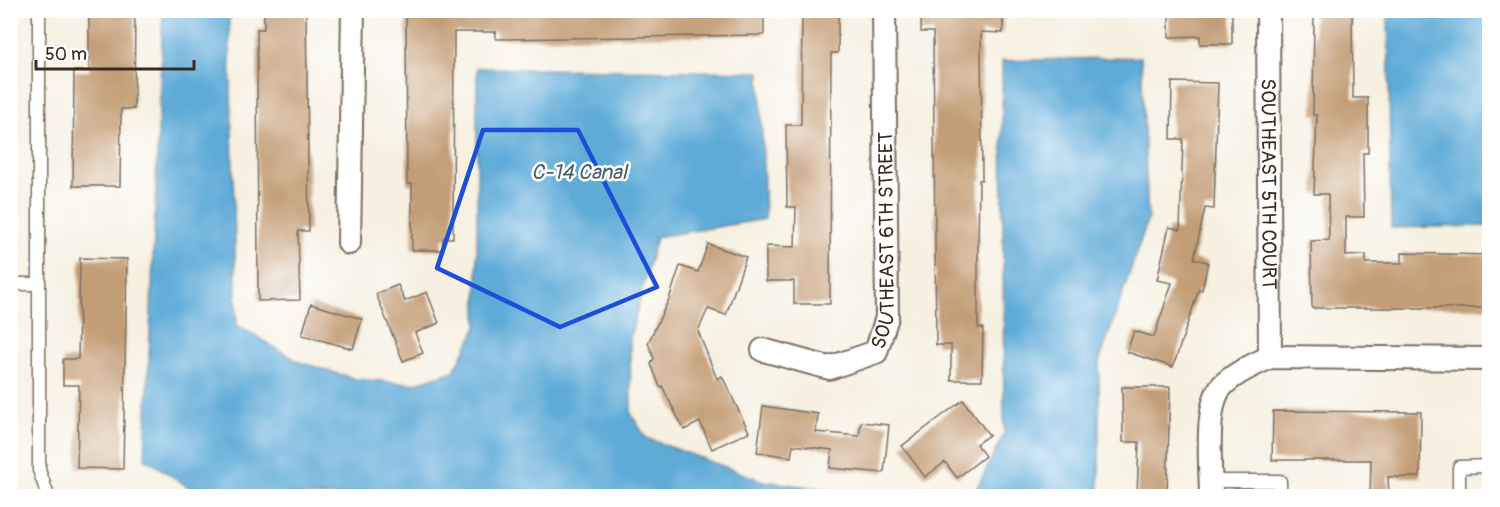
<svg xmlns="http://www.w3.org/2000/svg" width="1500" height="507" font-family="Pangolin,sans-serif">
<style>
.water{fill:#5fabd8;stroke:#4d6a7b;stroke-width:1.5}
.building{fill:#c39d76}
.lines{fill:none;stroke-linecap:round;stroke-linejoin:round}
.service-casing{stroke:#7c6f62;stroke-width:15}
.minor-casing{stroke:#7c6f62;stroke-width:26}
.service{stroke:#fff;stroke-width:12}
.minor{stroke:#fff;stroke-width:22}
.marked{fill:none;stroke:#1d4ed8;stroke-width:4.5;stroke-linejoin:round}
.labels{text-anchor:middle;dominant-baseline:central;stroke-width:5;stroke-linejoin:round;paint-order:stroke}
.street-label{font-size:20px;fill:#3b2a1e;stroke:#fff}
.water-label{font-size:21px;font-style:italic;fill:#495e68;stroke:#fff}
</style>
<rect width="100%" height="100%" fill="#fff"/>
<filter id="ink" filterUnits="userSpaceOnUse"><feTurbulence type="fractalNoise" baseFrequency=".0167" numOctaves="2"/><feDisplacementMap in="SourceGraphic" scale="12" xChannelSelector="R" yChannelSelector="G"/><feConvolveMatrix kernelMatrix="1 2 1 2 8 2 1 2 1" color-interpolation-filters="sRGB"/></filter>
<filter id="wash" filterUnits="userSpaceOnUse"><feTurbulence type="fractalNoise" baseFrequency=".008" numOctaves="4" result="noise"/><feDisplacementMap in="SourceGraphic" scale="24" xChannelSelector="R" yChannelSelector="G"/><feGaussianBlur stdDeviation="1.35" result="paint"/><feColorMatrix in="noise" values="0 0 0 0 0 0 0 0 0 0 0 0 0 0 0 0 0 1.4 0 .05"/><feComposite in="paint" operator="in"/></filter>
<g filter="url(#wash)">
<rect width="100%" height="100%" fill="#f6f0e0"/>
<!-- water -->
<g class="water">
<path d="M163 11H229L237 325 299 362 356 379 413 384 454 371 477 327V68L760 72 765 219 656 237 630 338 631 414 646 438 763 481 874 496H211L197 493 145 458Z"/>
<path d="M1388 11H1489V226L1391 228Z"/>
<path d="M1141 57 1148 219 1099 363V496H973L1004 434 1002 61Z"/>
</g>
<g id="blocks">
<!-- building -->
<g class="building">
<path d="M89 10H135L134 109H121L120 186H73L74 71H89Z"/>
<path d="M264 10H306L309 231H298L300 300 258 301 257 29H264Z"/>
<path d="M406 10H764V35L496 39V32H454L453 238H443L442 250H412V184H407Z"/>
<path d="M802 10H838V53H831L830 304H794V281H766V246L795 247 796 207H787L786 125H801Z"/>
<path d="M921 10H1003V33L981 32 982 180H979L978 249V328H983L982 380H951V345H936L933 32H921Z"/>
<path d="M1169 10H1232V44H1200V36L1169 37Z"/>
<path d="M1314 10H1352L1353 98H1368V153H1363L1364 217H1346V256L1366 255V263H1402V253L1490 255V308H1312L1311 241 1329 240 1328 194H1314L1317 115H1313Z"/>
<path d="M1172 82 1218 83 1214 209 1205 208 1194 259 1208 262 1202 290 1199 289 1173 367 1127 352 1134 331 1154 337 1172 283 1157 280 1169 227 1180 230 1183 139H1171Z"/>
<path d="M708 244 746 257 726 315 708 309 698 331 717 379 722 376 749 432 712 449 700 422 684 430 662 386 660 387 651 364 654 358 648 343 669 299 680 266 698 272Z"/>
<path d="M80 258 127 259 123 469 77 468 79 385H63V359H78Z"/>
<path d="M398 285 405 301 427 292 439 323 415 333 423 353 403 361 376 294Z"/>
<path d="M311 304 362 319 353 349 302 335Z"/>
<path d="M1122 387H1170L1167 496H1137L1139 442H1123Z"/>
<path d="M963 400 989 435 976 444 985 456 957 478 945 462 925 477 902 446Z"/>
<path d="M763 406 818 414 816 432 859 436 861 422 889 425 884 473 830 468 832 450 793 445 791 457 757 452Z"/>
<path d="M1273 411 1421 412 1420 477H1388L1389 496H1370L1371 460H1272Z"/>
</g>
</g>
</g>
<g filter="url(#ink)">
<use href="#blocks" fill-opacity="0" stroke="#7c6f62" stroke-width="1.5"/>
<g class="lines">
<defs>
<g id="service">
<path d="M39 10V470L48 496"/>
<path d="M10 284H39"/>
<path d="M1211 481H1280V496"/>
<path d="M1459 496V467L1490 466"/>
</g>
<g id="minor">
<path id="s1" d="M1268 10 1270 357"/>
<path d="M349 243 353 10"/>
<path id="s2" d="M763 350 829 368 876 352 887 317 884 10"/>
<path d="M1211 496C1211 471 1204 405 1222 386 1235 373 1253 365 1270 357L1490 359"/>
</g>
</defs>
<!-- service casing -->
<use href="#service" class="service-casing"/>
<!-- minor casing -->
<use href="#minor" class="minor-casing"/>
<!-- service -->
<use href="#service" class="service"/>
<!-- minor -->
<use href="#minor" class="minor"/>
</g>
</g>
<!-- marked area -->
<path class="marked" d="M483 130H578L657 287 560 327 437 268Z"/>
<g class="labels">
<!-- street labels -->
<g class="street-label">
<text stroke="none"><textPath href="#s1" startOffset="174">SOUTHEAST 5TH COURT</textPath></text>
<text stroke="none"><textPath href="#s2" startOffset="231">SOUTHEAST 6TH STREET</textPath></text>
</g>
<!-- water labels -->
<g class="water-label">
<text x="579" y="172">C-14 Canal</text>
</g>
</g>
<!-- margin -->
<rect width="1500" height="507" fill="none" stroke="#fff" stroke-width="36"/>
<!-- scale -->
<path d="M36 60v9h158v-9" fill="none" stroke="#3b2a1e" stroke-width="3"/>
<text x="45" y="60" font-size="18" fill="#3b2a1e" stroke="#ffffff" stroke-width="4.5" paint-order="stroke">50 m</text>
</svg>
